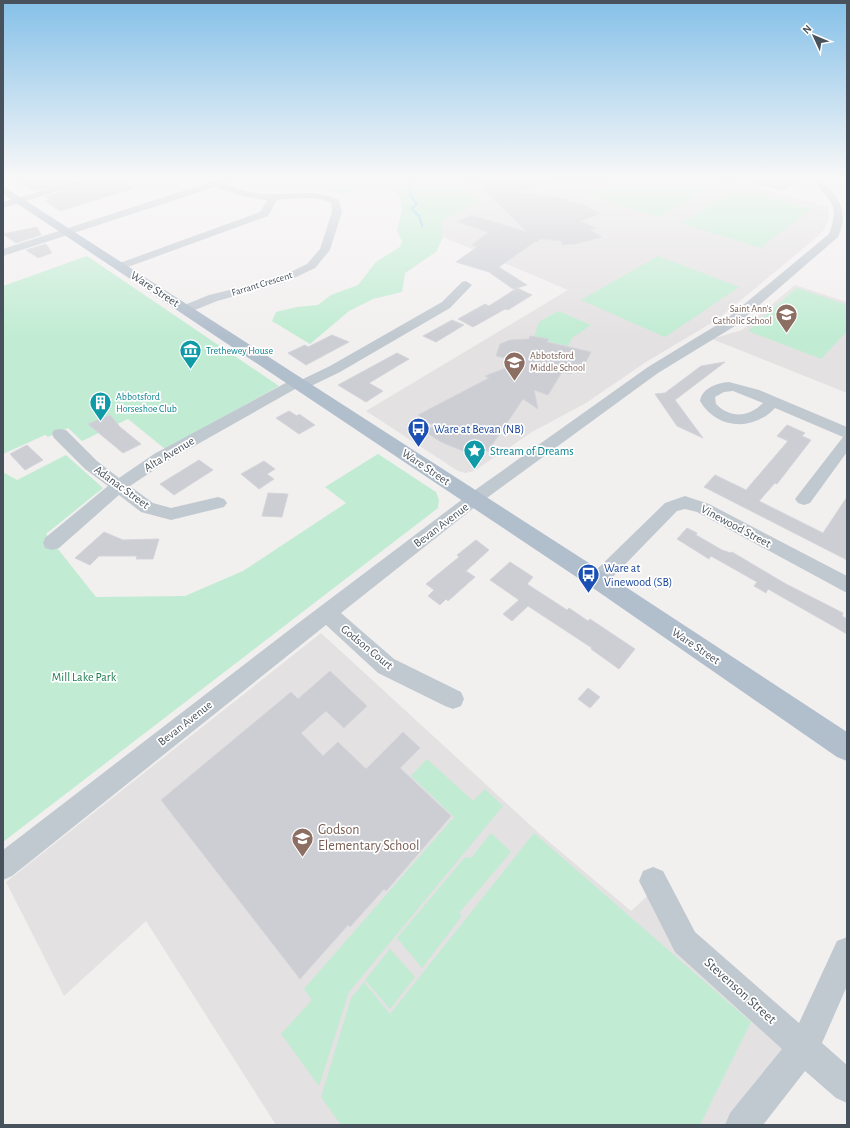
<svg xmlns="http://www.w3.org/2000/svg" width="850" height="1128" font-family="'Alegreya Sans',sans-serif">
<style>
.education{fill:#e3e1e1}
.green{fill:#c1ecd3}
.lines{fill:none;stroke-linecap:round;stroke-linejoin:round}
.stream{stroke:#90d2e7;stroke-width:2.5}
.building{fill:#ccced4;stroke:#d4d5da}
.minor{fill:#c1c9d0;fill-rule:evenodd}
.major{fill:#b1becc;fill-rule:evenodd}
.labels{text-anchor:middle;dominant-baseline:central;stroke-width:3.5;stroke-linejoin:round;paint-order:stroke}
.far-street-label{font-size:10px;fill:#48525c;stroke:#fff}
.far-education-label{font-size:10px;fill:#785e54;stroke:#fff;text-anchor:end}
.far-culture-label{font-size:10px;fill:#0d838f;stroke:#fff;text-anchor:start}
.street-label{font-size:12px;fill:#48525c;stroke:#fff}
.transit-label{font-size:12px;fill:#164399;stroke:#fff;text-anchor:start}
.culture-label{font-size:12px;fill:#0d838f;stroke:#fff;text-anchor:start}
.park-label{font-size:12px;fill:#1d794e;stroke:#fff}
.near-education-label{font-size:14px;fill:#785e54;stroke:#fff;text-anchor:start}
.near-street-label{font-size:14px;fill:#48525c;stroke:#fff}
</style>
<rect width="100%" height="100%" fill="#f2efef"/>
<!-- education -->
<g class="education">
<path d="M461 178H722L828 207 829 218 824 230 817 237 718 319 646 362 586 403 532 432 474 471 466 473 458 471 366 411 568 290 443 237 441 220 461 181Z"/>
<path d="M795 285 847 302V393L712 339 742 330Z"/>
<path d="M321 633 541 835 631 911 652 892 792 1046 733 1125H276L146 921 64 996 6 882Z"/>
</g>
<!-- green -->
<g class="green">
<path d="M319 178H461L479 202 441 220 443 237 436 252 405 273 402 292 373 299 349 311 310 344 272 321 276 312 297 307 318 305 331 295 358 285 376 262 400 247 402 241 397 231 402 210 400 196 378 181 343 195 327 190 338 182Z"/>
<path d="M624 178H715L720 180 659 217 591 196 589 193 615 181H618Z"/>
<path d="M738 188 812 209 760 248 681 223Z"/>
<path d="M87 256 279 386 165 449 128 419 82 441 68 428 48 437 45 435 3 454V286Z"/>
<path d="M658 256 739 287 665 337 581 300Z"/>
<path d="M797 288 847 305V331L821 359 748 331Z"/>
<path d="M558 311 591 325 572 338 568 346 534 338 539 322Z"/>
<path d="M378 454 436 492 439 500 438 508 3 842V472L17 480 66 455 103 488 46 534 96 597 185 596 243 571 346 503 325 487Z"/>
<path d="M427 759 473 801 485 789 503 806 349 992 319 1086 281 1034 312 1000 304 989 454 817 411 776Z"/>
<path d="M491 833 511 852 459 913 462 916 422 968 397 938 465 857 471 858Z"/>
<path d="M534 833 751 1022 700 1125H341L321 1097 351 998 364 982 390 1014Z"/>
<path d="M390 949 415 977 390 1009 365 980Z"/>
</g>
<g class="lines">
<!-- stream -->
<path class="stream" d="M418 178C407 184 407 195 417 203L412 209 419 216 422 226"/>
</g>
<!-- building -->
<g class="building">
<path d="M12 178H80L35 191Z"/>
<path d="M102 178H116L134 188 60 211 45 201 50 200 45 197Z"/>
<path d="M480 178H553L554 181 517 192 568 199 567 201 584 205 600 214 580 221 596 228 590 230 602 237 575 244 562 245 561 241 540 239 537 242 536 241 499 267 527 285 513 289 489 272 456 262 477 247 472 245 488 232 457 222 471 215 527 232 481 187H483L480 185 485 184Z"/>
<path d="M751 178H803L784 191 751 182Z"/>
<path d="M37 227 41 235 16 243 3 234Z"/>
<path d="M46 244 52 253 38 258 26 250Z"/>
<path d="M517 288 532 295 508 310 505 309 473 327 458 319 485 304 489 306Z"/>
<path d="M452 320 464 325 436 342 423 336Z"/>
<path d="M332 335 349 342 306 365 288 353 305 345 308 347Z"/>
<path d="M530 336 549 339 547 342 591 352 580 373 573 371 571 374 562 372 548 395 534 390 538 409 523 399 488 451 468 445 463 451 441 442 424 431 434 426 418 415 489 378 485 376 521 362 496 356 500 344 510 340 529 339Z"/>
<path d="M397 353 409 359 369 383 383 391 366 402 338 385Z"/>
<path d="M725 362 675 400 703 438 677 426 655 394 665 393 701 366Z"/>
<path d="M289 411 297 416 299 414 315 425 299 434 276 418Z"/>
<path d="M110 415 120 427 141 444 123 453 88 424Z"/>
<path d="M787 425 805 433 802 436 811 440 777 484 775 483 759 501 823 533 847 497V560L704 487 715 475 746 490 788 441 777 436Z"/>
<path d="M27 445 43 460 25 470 10 454Z"/>
<path d="M199 460 213 470 174 495 160 484Z"/>
<path d="M264 461 275 469 267 474 274 479 259 489 241 474Z"/>
<path d="M268 493 288 494 282 517 262 516Z"/>
<path d="M687 528 697 533 696 535 722 550 731 553 732 552 786 584 843 613 842 616 847 619V634L768 589 766 593 754 586 757 582 711 556 709 559 677 539Z"/>
<path d="M104 532 123 540 159 539 153 559H136L137 556H99L90 565 75 558Z"/>
<path d="M476 540 489 550 466 571 475 577 448 601 446 599 440 605 428 596 434 590 426 584 459 557 457 555Z"/>
<path d="M510 562 533 577 527 584 567 610 569 608 588 621 590 619 635 649 619 669 591 649 592 648 528 606 512 621 503 614 519 600 490 580Z"/>
<path d="M330 671 367 706 344 728 326 711 301 733 323 756 338 742 366 769 403 732 420 748 400 768 451 816 386 891 384 889 350 927 348 925 300 979 161 800 291 692 298 699Z"/>
<path d="M588 688 600 697 590 708 578 699Z"/>
</g>
<g class="lines">
<!-- minor -->
<g class="minor">
<path d="M86 178H101L3 208V202Z"/>
<path d="M223 178H230L232 180 224 184C240 190 257 195 275 194 298 194 318 190 339 200L342 212 330 250 315 268 286 282 217 301 190 312H182L180 309 182 306 209 295 278 278 307 264 320 249 332 212 331 203C314 195 296 199 277 200L268 216 125 268H117L115 266 117 264 260 212 267 200 246 197 215 187 3 256V249Z"/>
<path d="M811 178H820C838 196 850 211 838 237L735 326 658 373 480 503 341 613 394 659 461 692 464 699 461 706 453 709 445 706 378 673 326 625 12 876 3 880V850L297 624 468 495 648 367 725 320 829 234C841 201 829 202 811 178Z"/>
<path d="M466 281 472 285 450 308 340 372 307 388H297L166 462 130 486 153 503 171 508 218 497 224 499 227 503 224 507 171 520 141 512 119 495 59 548 52 550 45 548 43 543 45 538 108 486 85 469 54 438 52 434 54 430 60 429 66 430 97 461 119 478 154 454 293 379H303L330 366 442 302 462 282Z"/>
<path d="M729 382 759 390 847 427V452L810 503 804 505 798 503 795 499 843 437 775 408C753 432 716 429 700 401 702 388 717 383 729 382ZM733 391 763 403C749 417 731 419 716 404L715 397 724 392Z"/>
<path d="M685 496 709 504 847 576V593L697 512 685 509 677 511 605 585 598 588 591 585 588 580 591 575 665 503Z"/>
<path d="M653 867 663 871 695 932 799 1023 837 941 847 937V986L822 1043 847 1065V1103L836 1098 805 1071 763 1125H725L730 1113 782 1049 675 952 639 881 643 871Z"/>
</g>
<!-- major -->
<path class="major" d="M3 186 606 574 847 732V761L837 757 590 586 3 194Z"/>
</g>
<!-- sky -->
<linearGradient id="sky" x2="0" y2="1"><stop stop-color="#85c0e8"/><stop offset="0.53" stop-color="#f9f8f8"/><stop offset="1" stop-color="#f9f8f8" stop-opacity="0"/></linearGradient>
<rect width="850" height="336" fill="url(#sky)"/>
<!-- icons -->
<defs>
<symbol id="school-pin" viewBox="-11 -11 22 30"><path d="M0 17L-7.5 6A9.5 9.5 0 1 1 7.5 6Z" fill="#8d6e63" stroke="#fff"/><path d="M0-5L7-2L0 1L-7-2ZM-4 1L0 2.5L4 1V4Q0 6-4 4Z" fill="#fff"/></symbol>
<symbol id="museum-pin" viewBox="-11 -11 22 30"><path d="M0 17L-7.5 6A9.5 9.5 0 1 1 7.5 6Z" fill="#0f9aa8" stroke="#fff"/><path d="M0-6L6-3V-2H-6V-3ZM-5-1h2V3h-2ZM-1-1h2V3h-2ZM3-1h2V3H3ZM-6 4H6V6H-6Z" fill="#fff"/></symbol>
<symbol id="building-pin" viewBox="-11 -11 22 30"><path d="M0 17L-7.5 6A9.5 9.5 0 1 1 7.5 6Z" fill="#0f9aa8" stroke="#fff"/><path d="M-4-6H4V6H1V3H-1V6H-4ZM-2.5-4.3h1.7v1.8h-1.7ZM.8-4.3h1.7v1.8H.8ZM-2.5-1h1.7V.8h-1.7ZM.8-1h1.7V.8H.8Z" fill="#fff"/></symbol>
<symbol id="bus-pin" viewBox="-11 -11 22 30"><path d="M0 17L-7.5 6A9.5 9.5 0 1 1 7.5 6Z" fill="#1a4fb4" stroke="#fff"/><path d="M-5-6H5V4H4V6H2V4H-2V6H-4V4H-5ZM-3.5-4V0h7V-4ZM-3.5 1.2v1.5H-2V1.2ZM2 1.2v1.5H3.5V1.2Z" fill="#fff"/></symbol>
<symbol id="sight-pin" viewBox="-11 -11 22 30"><path d="M0 17L-7.5 6A9.5 9.5 0 1 1 7.5 6Z" fill="#0f9aa8" stroke="#fff"/><path d="M0-6L1.8-2.2L6-1.7L2.9 1.2L3.7 5.4L0 3.3L-3.7 5.4L-2.9 1.2L-6-1.7L-1.8-2.2Z" fill="#fff"/></symbol>
</defs>
<g fill-rule="evenodd">
<use href="#school-pin" x="774" y="302" width="25" height="34"/>
<use href="#museum-pin" x="178" y="338" width="25" height="34"/>
<use href="#school-pin" x="502" y="350" width="25" height="34"/>
<use href="#building-pin" x="88" y="390" width="25" height="34"/>
<use href="#bus-pin" x="406" y="416" width="25" height="34"/>
<use href="#sight-pin" x="462" y="438" width="25" height="34"/>
<use href="#bus-pin" x="576" y="562" width="25" height="34"/>
<use href="#school-pin" x="290" y="826" width="25" height="34"/>
</g>
<g class="labels">
<!-- far-street labels -->
<g class="far-street-label">
<text transform="translate(262 284) rotate(-17)">Farrant Crescent</text>
</g>
<!-- far-education labels -->
<g class="far-education-label">
<text x="772" y="309">Saint Ann's<tspan x="772" dy="12">Catholic School</tspan></text>
<text x="530" y="356" text-anchor="start">Abbotsford<tspan x="530" dy="12">Middle School</tspan></text>
</g>
<!-- far-culture labels -->
<g class="far-culture-label">
<text x="206" y="351">Trethewey House</text>
<text x="116" y="397">Abbotsford<tspan x="116" dy="12">Horseshoe Club</tspan></text>
</g>
<!-- street labels -->
<g class="street-label">
<text transform="translate(155 289) rotate(33)">Ware Street</text>
<text transform="translate(169 454) rotate(-31)">Alta Avenue</text>
<text transform="translate(426 467) rotate(34)">Ware Street</text>
<text transform="translate(122 487) rotate(36)">Adanac Street</text>
<text transform="translate(441 525) rotate(-37)">Bevan Avenue</text>
<text transform="translate(736 526) rotate(28)">Vinewood Street</text>
<text transform="translate(696 646) rotate(34)">Ware Street</text>
<text transform="translate(367 647) rotate(39)">Godson Court</text>
<text transform="translate(185 723) rotate(-38)">Bevan Avenue</text>
</g>
<!-- transit labels -->
<g class="transit-label">
<text x="434" y="429">Ware at Bevan (NB)</text>
<text x="604" y="568">Ware at<tspan x="604" dy="14">Vinewood (SB)</tspan></text>
</g>
<!-- culture labels -->
<g class="culture-label">
<text x="490" y="451">Stream of Dreams</text>
</g>
<!-- park labels -->
<g class="park-label">
<text x="84" y="677">Mill Lake Park</text>
</g>
<!-- near-education labels -->
<g class="near-education-label">
<text x="318" y="830">Godson<tspan x="318" dy="16">Elementary School</tspan></text>
</g>
<!-- near-street labels -->
<g class="near-street-label">
<text transform="translate(740 991) rotate(42)">Stevenson Street</text>
</g>
</g>
<!-- border -->
<rect width="850" height="1128" fill="none" stroke="#48525c" stroke-width="8"/>
<!-- north arrow -->
<g transform="translate(814 36) rotate(314)" stroke="#ffffff" stroke-width="3" paint-order="stroke">
<path d="M0-3L7 15L0 10L-7 15Z" fill="#48525c"/>
<text y="-6" font-size="11" font-weight="bold" text-anchor="middle" fill="#48525c">N</text>
</g>
</svg>
